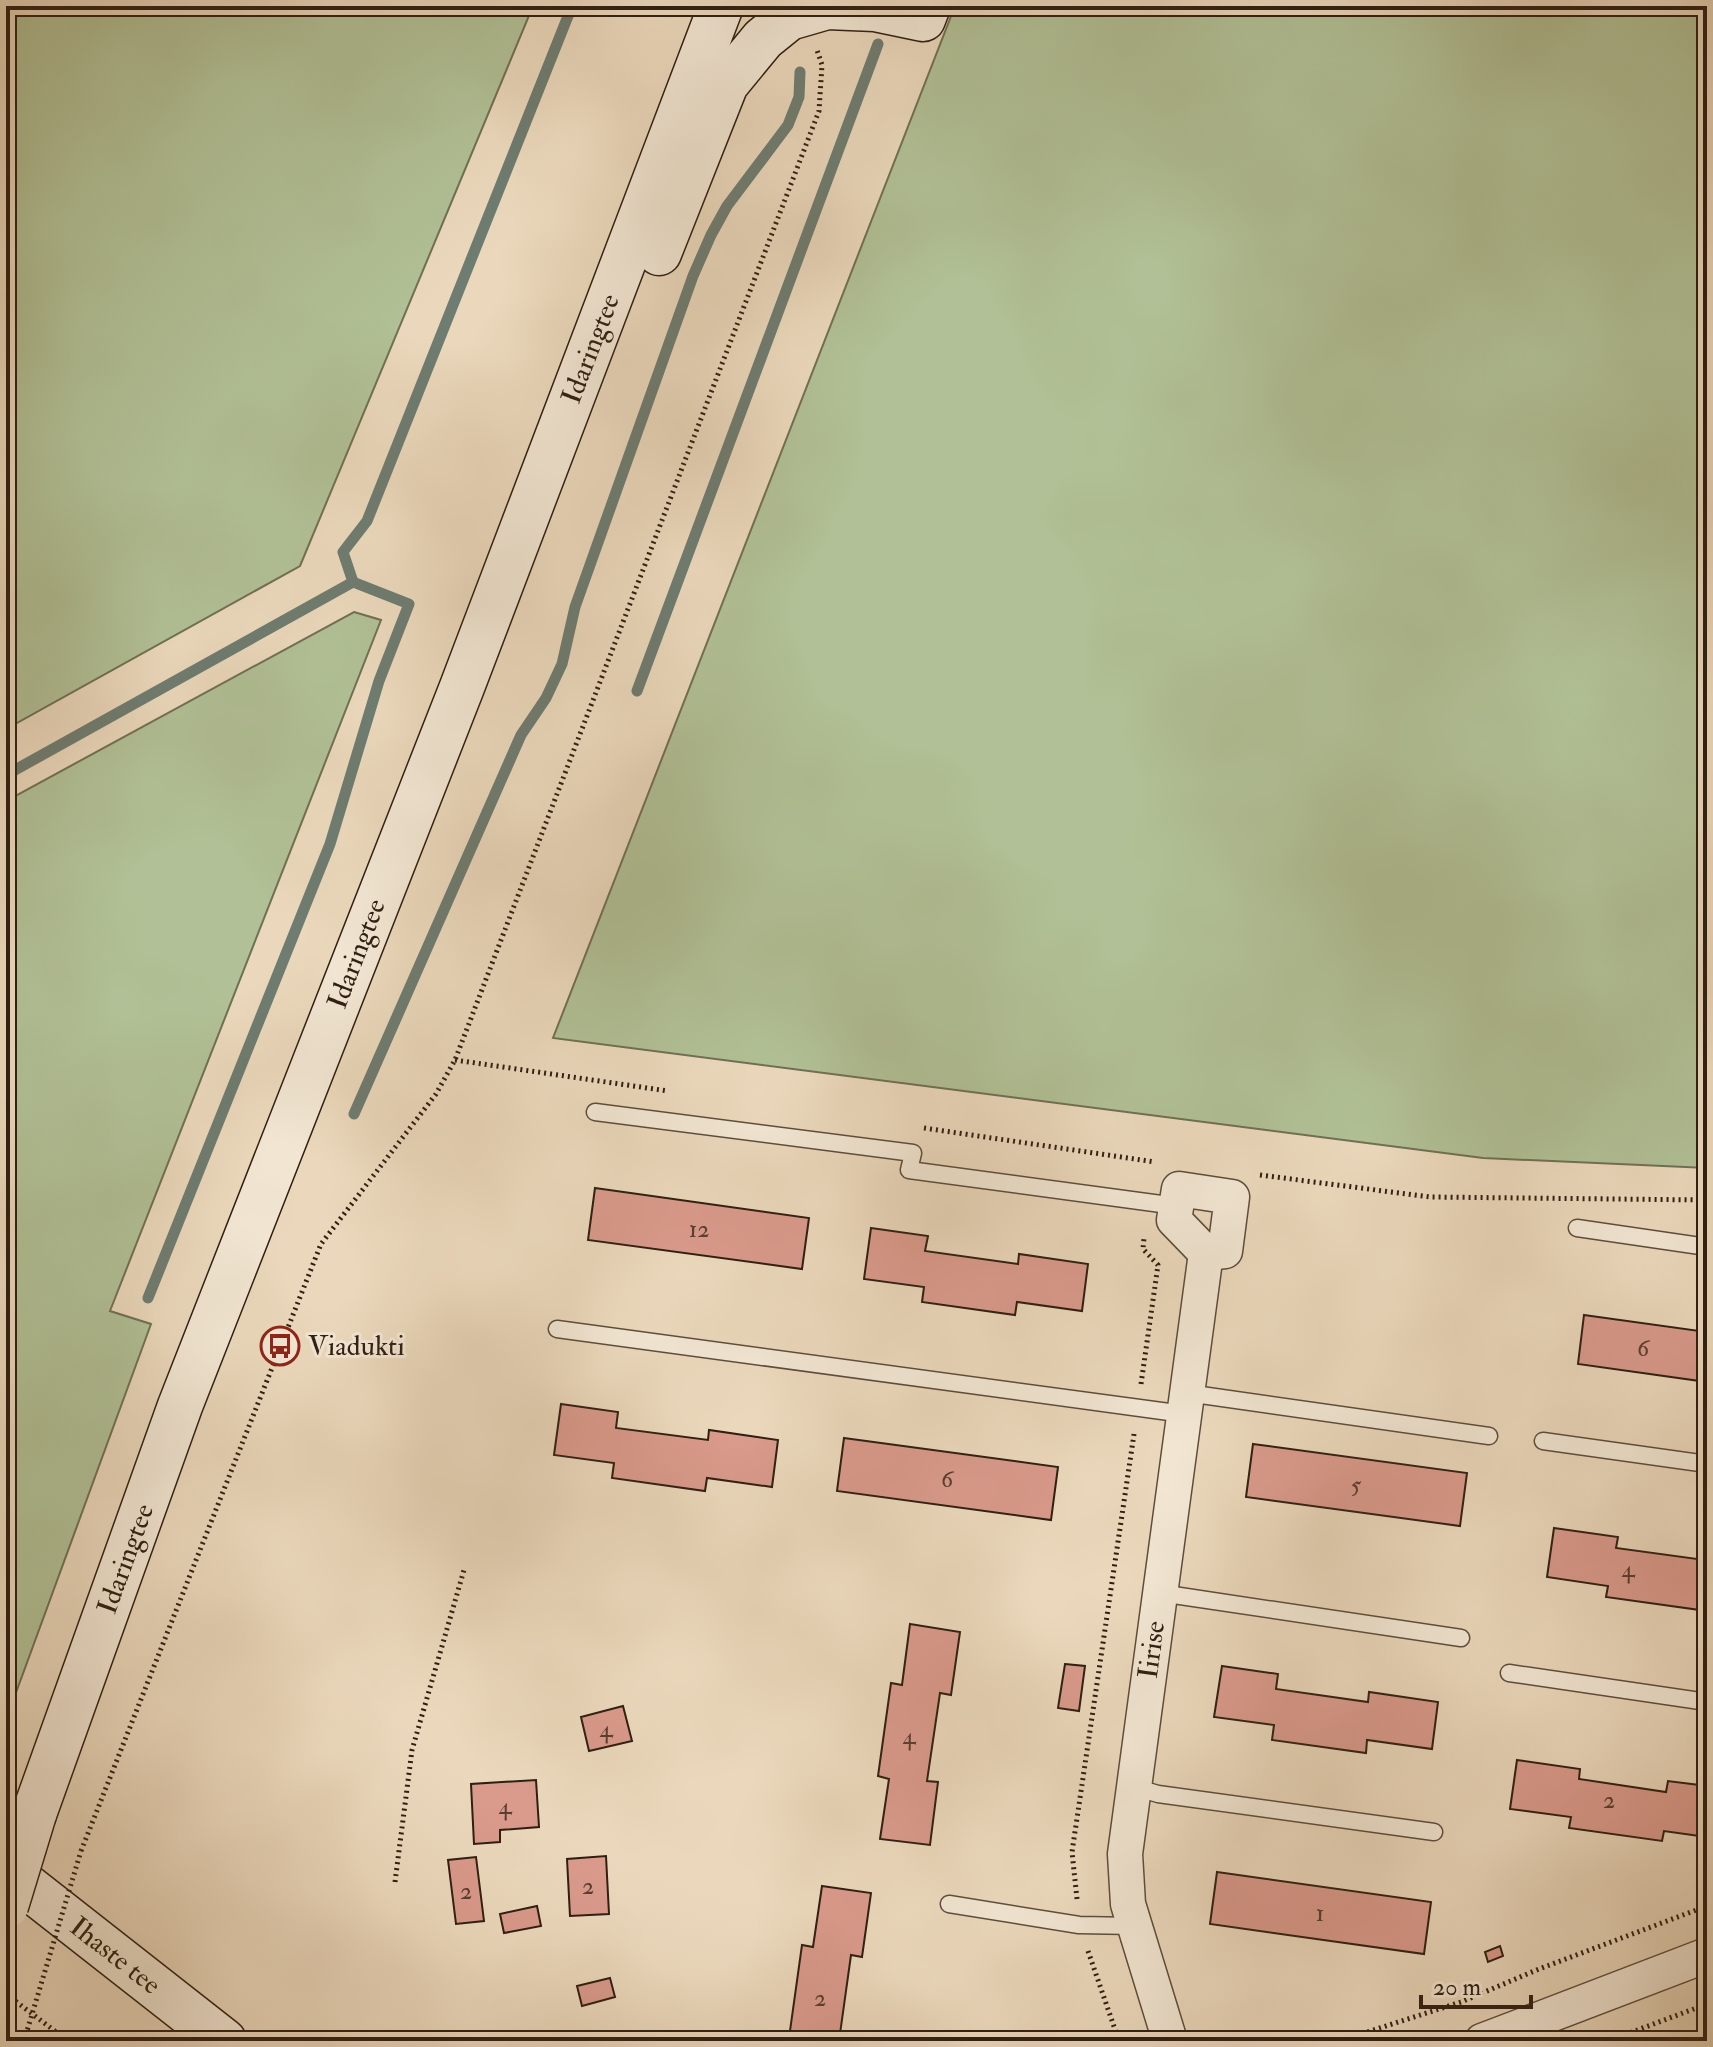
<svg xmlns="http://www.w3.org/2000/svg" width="1713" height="2047" font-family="'IM FELL Double Pica',serif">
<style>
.green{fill:#b1c096;stroke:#707054;stroke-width:2}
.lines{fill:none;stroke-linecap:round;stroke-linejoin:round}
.stream{stroke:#6e7c71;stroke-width:11}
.building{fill:#da9a8c;stroke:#2f1f12;stroke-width:2}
.lane-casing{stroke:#5e4d3c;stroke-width:19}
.street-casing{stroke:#5e4d3c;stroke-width:37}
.secondary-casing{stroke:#2f1f12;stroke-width:47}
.path{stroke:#2f1f12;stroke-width:5;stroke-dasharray:2 4;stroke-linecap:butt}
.lane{stroke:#f2e6d3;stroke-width:16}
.street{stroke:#f2e6d3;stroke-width:34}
.secondary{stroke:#f2e6d3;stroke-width:44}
.secondary-bridge-casing{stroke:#2f1f12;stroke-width:47;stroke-linecap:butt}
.path-bridge{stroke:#2f1f12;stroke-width:5;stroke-dasharray:2 4;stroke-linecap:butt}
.secondary-bridge{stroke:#f2e6d3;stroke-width:44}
.labels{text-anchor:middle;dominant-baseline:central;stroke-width:6;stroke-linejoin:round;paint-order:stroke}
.number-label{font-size:24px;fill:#5a3e30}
.street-label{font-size:28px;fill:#2f1f12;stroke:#f2e6d3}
.poi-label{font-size:28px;fill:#2f1f12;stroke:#f2e6d3;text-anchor:start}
</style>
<rect width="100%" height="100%" fill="#ebd8bc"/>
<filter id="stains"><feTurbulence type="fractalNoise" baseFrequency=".0025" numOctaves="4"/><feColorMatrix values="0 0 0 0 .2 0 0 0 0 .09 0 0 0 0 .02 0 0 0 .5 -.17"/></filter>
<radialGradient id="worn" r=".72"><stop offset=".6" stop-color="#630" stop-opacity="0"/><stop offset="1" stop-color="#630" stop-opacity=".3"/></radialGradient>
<!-- green -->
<g class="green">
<path d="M6 6H533L300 566 6 729Z"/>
<path d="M955 6H1707V1168L1483 1158 553 1038Z"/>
<path d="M354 612 381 620 110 1311 151 1324 6 1720V801Z"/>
</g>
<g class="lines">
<!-- stream -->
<g class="stream">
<path d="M353 582 343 552 367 521 572 6"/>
<path d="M637 691 878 44"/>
<path d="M6 775 353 582 409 604 379 681 330 844 148 1298"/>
<path d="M354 1114 521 735 546 698 562 664 575 607 693 276 711 235 727 206 788 125 799 97 800 72"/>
</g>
</g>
<!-- building -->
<g class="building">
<path d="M595 1188 809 1218 802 1269 588 1240Z"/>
<path d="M871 1228 928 1236 925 1251 1018 1264 1019 1254 1088 1264 1082 1311 1017 1302 1015 1315 922 1302 924 1287 864 1279Z"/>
<path d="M1584 1315 1707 1332V1382L1578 1364Z"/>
<path d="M561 1404 618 1412 616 1428 708 1440 709 1430 778 1440 772 1487 707 1478 705 1491 612 1478 614 1463 554 1455Z"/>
<path d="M844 1438 1058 1467 1051 1520 837 1491Z"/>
<path d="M1253 1444 1467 1473 1460 1526 1246 1497Z"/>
<path d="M1554 1528 1618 1537 1616 1548 1704 1560 1707 1550V1600L1701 1599 1700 1610 1606 1597 1608 1586 1547 1577Z"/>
<path d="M910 1624 960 1632 951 1695 940 1693 927 1781 938 1782 930 1845 880 1839 889 1779 878 1776 891 1683 902 1685Z"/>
<path d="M1065 1664 1085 1666 1079 1711 1058 1708Z"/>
<path d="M1222 1666 1278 1674 1276 1689 1368 1702 1369 1692 1438 1702 1432 1749 1367 1740 1366 1753 1272 1740 1274 1725 1214 1717Z"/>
<path d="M623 1706 632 1741 589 1751 581 1717Z"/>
<path d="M1517 1760 1580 1769 1579 1779 1666 1792 1668 1781 1707 1786V1837L1664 1831 1662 1841 1569 1828 1571 1817 1510 1809Z"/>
<path d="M536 1780 539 1827 500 1830V1842L474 1844 471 1784Z"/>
<path d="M606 1856 609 1914 570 1916 567 1859Z"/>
<path d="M476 1857 484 1921 456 1924 448 1860Z"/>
<path d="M1217 1872 1431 1902 1424 1954 1210 1924Z"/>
<path d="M822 1886 871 1893 862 1957 851 1955 839 2041H800L789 2038 802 1945 813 1947Z"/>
<path d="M537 1906 541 1926 504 1933 500 1914Z"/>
<path d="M1500 1946 1503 1956 1488 1962 1485 1952Z"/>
<path d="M610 1978 615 1997 582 2006 577 1986Z"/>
</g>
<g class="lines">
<defs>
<g id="lane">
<path d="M595 1112 913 1153 909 1170 1176 1206"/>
<path d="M1577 1228 1707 1247"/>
<path d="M557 1329 1184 1414"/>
<path d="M1187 1393 1489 1436"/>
<path d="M1543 1441 1707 1464"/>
<path d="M1160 1593 1461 1638"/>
<path d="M1509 1673 1707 1702"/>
<path d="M1134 1787 1158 1794 1434 1832"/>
<path d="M949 1904 1079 1925 1135 1926"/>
</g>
<g id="street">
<path d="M1179 1189 1232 1197 1225 1251 1206 1253 1174 1220Z"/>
<path d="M1170 2041 1128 1904 1125 1854 1206 1253"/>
<path d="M1482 2041 1707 1955"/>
</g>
<g id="secondary">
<path d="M659 253 726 84 763 39 789 18 827 7 875 9 923 19 928 6"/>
<path d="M34 1814 180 1406 462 687 721 6"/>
<path d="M6 1870 224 2041"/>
</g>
</defs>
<!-- lane casing -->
<use href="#lane" class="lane-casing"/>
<!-- street casing -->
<use href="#street" class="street-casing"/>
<!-- secondary casing -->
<use href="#secondary" class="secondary-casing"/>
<!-- path -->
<g class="path">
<path d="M455 1060 668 1091"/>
<path d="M924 1128 1155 1162"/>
<path d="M1260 1175 1430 1197 1707 1200"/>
<path d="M1141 1384 1158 1265 1143 1249 1144 1238"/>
<path d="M81 1851 321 1244 436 1094 455 1060 819 111 822 65 817 50"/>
<path d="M395 1882 412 1750 464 1570"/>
<path d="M1077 1899 1072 1852 1134 1434"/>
<path d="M1088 1951 1119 2041"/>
<path d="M6 1994 68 2041"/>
<path d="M1339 2041 1461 2002 1539 1969 1707 1906"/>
<path d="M1608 2041 1707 2004"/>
</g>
<!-- lane -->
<use href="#lane" class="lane"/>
<!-- street -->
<use href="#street" class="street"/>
<!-- secondary -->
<use href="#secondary" class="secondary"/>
<defs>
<path id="secondary-bridge" d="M6 1906 34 1814"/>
</defs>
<!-- secondary-bridge casing -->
<use href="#secondary-bridge" class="secondary-bridge-casing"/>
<!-- path-bridge -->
<path class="path-bridge" d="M24 2041 81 1851"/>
<!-- secondary-bridge -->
<use href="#secondary-bridge" class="secondary-bridge"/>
</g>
<!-- icons -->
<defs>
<symbol id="bus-ring" viewBox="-11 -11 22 22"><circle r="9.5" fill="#f2e6d3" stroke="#8f2418" stroke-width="1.5"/><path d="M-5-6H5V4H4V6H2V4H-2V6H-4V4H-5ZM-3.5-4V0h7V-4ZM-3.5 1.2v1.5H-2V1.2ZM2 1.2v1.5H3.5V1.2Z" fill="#8f2418"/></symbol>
</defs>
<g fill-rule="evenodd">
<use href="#bus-ring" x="258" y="1324" width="44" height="44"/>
</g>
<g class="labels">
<!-- number labels -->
<g class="number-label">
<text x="699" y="1229">12</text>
<text x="1643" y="1348">6</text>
<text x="947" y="1479">6</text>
<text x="1356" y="1485">5</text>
<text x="1628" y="1569">4</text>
<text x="606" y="1729">4</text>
<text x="909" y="1736">4</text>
<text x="1609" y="1800">2</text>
<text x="505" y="1806">4</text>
<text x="588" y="1886">2</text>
<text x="466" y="1891">2</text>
<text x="1320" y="1913">1</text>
<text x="820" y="1998">2</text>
</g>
<!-- street labels -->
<g class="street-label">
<text transform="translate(591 349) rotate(-69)">Idaringtee</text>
<text transform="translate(357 954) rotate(-69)">Idaringtee</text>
<text transform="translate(126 1559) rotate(-70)">Idaringtee</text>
<text transform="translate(1152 1650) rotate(-82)">Iirise</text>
<text transform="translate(115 1956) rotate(38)">Ihaste tee</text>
</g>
<!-- poi labels -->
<g class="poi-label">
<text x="308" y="1346">Viadukti</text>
</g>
</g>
<!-- margin -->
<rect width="1713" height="2047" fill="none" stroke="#ebd8bc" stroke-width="32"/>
<rect x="8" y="8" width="1697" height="2031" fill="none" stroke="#2f1f12" stroke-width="4"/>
<rect x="16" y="16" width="1681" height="2015" fill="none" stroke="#2f1f12" stroke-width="2"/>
<!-- scale -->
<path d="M1421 1995v12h110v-12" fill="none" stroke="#2f1f12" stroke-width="4"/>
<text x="1433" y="1995" font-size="24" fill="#2f1f12" stroke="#f2e6d3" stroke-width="6" paint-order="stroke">20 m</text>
<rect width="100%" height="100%" filter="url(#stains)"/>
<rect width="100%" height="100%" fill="url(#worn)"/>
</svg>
